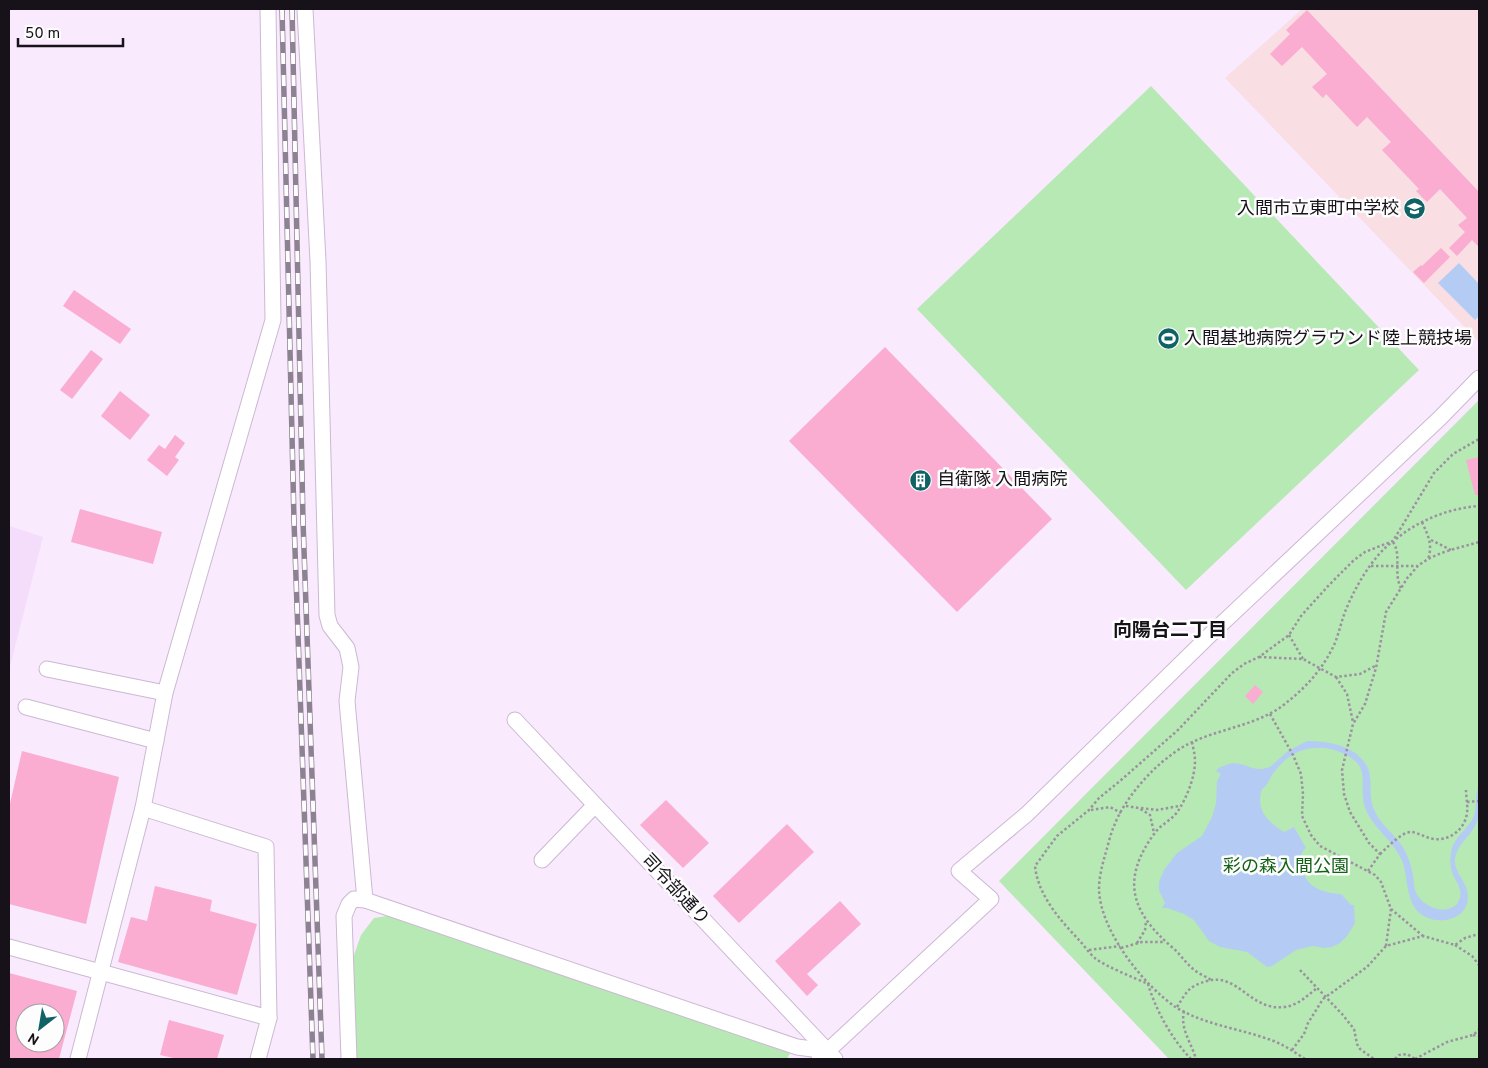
<svg xmlns="http://www.w3.org/2000/svg" width="1488" height="1068" font-family="Overpass,'Noto Sans JP',sans-serif">
<style>
.built{fill:#f4dcfb}
.education{fill:#f9dee4}
.green{fill:#b6e9b3}
.water{fill:#b4ccf3}
.building{fill:#faacd1;fill-rule:evenodd}
.lines{fill:none;stroke-linecap:round;stroke-linejoin:round}
.minor-casing{stroke:#cbb9d1;stroke-width:17}
.path{stroke:#9c91a0;stroke-width:2.5;stroke-dasharray:2.5 2.5;stroke-linecap:butt}
.minor{stroke:#fff;stroke-width:15}
.rail-casing{stroke:#8d8291;stroke-width:5.5}
.rail{stroke:#fdfdfd;stroke-width:4;stroke-dasharray:11;stroke-linecap:butt}
.labels{text-anchor:middle;dominant-baseline:central;stroke-width:5;stroke-linejoin:round;paint-order:stroke}
.poi-label{font-size:18px;fill:#171119;stroke:#fdfdfd;text-anchor:start}
.park-label{font-size:18px;fill:#146216;stroke:#fdfdfd}
.street-label{font-size:18px;fill:#171119;stroke:#fdfdfd}
.neighbourhood-label{font-size:19px;font-weight:bold;fill:#171119;stroke:#fdfdfd}
</style>
<rect width="100%" height="100%" fill="#f9eafe"/>
<!-- built -->
<path class="built" d="M9 526 43 537 9 670Z"/>
<!-- education -->
<path class="education" d="M1302 9H1479L1478 341 1225 78Z"/>
<!-- green -->
<g class="green">
<path d="M1151 86 1419 370 1186 590 917 309Z"/>
<path d="M1479 400V1059H1169L999 881Z"/>
<path d="M387 916 790 1053 787 1059H357L353 958 361 935 374 918Z"/>
</g>
<!-- water -->
<g class="water">
<path d="M1459 263 1479 284V316L1475 320 1438 283Z"/>
<path d="M1307 741C1327 741 1353 745 1365 763 1374 775 1368 793 1373 807 1378 823 1394 833 1402 846 1408 855 1411 865 1413 875 1414 881 1414 888 1416 893 1422 904 1436 912 1448 909 1454 907 1457 905 1459 900 1464 888 1455 882 1452 872 1450 865 1450 859 1451 853 1452 839 1467 830 1473 818 1478 807 1474 796 1479 785 1479 799 1482 814 1475 826 1469 837 1458 844 1455 858 1453 872 1468 882 1468 897 1468 920 1438 926 1422 915 1406 904 1408 879 1403 863 1395 842 1375 830 1366 810 1356 786 1375 767 1342 753 1317 742 1291 749 1275 771 1270 776 1269 785 1262 789 1255 810 1268 822 1284 832L1294 827 1306 848C1301 852 1300 856 1301 862 1303 885 1319 893 1341 894L1351 905H1354L1355 923 1347 936 1340 943 1332 947 1324 948 1313 946 1296 950 1272 966 1267 967 1247 952 1220 947 1209 941 1194 920 1184 914 1167 908H1162L1165 903 1159 890V882L1164 870 1177 853 1202 836 1212 817 1216 803 1217 781 1221 774 1216 771C1219 767 1221 767 1226 765 1240 759 1249 770 1262 769 1263 769 1269 767 1270 767L1288 751Z"/>
</g>
<!-- building -->
<g class="building">
<path d="M1307 10 1479 192V247L1472 240 1457 256 1449 248 1465 232 1458 225 1467 218 1440 189 1427 202 1416 191 1419 189 1382 150 1391 142 1367 117 1357 127 1326 94 1323 98 1312 87 1327 74 1302 47 1282 66 1270 54 1290 34 1286 30Z"/>
<path d="M1441 248 1450 257 1424 283 1413 272 1421 265 1422 266Z"/>
<path d="M74 290 131 329 120 344 63 306Z"/>
<path d="M885 347 1052 519 957 612 789 441Z"/>
<path d="M91 350 103 359 72 399 60 390Z"/>
<path d="M120 391 150 415 130 440 101 416Z"/>
<path d="M175 435 185 443 175 457 179 460 167 476 147 460 159 445 165 449Z"/>
<path d="M1479 457V495H1475L1466 460Z"/>
<path d="M80 509 162 532 153 564 71 542Z"/>
<path d="M1255 685 1263 692 1253 704 1245 696Z"/>
<path d="M22 751 119 777 86 924 9 904V808Z"/>
<path d="M666 800 709 843 683 868 640 825Z"/>
<path d="M787 824 814 852 739 923 713 896Z"/>
<path d="M155 886 212 900 210 911 257 924 237 995 118 962 131 917 147 921Z"/>
<path d="M840 901 861 924 807 974 818 985 807 996 775 961Z"/>
<path d="M9 973 77 991 59 1059H9ZM25 1013H55V1043H25Z"/>
<path d="M169 1020 224 1035 217 1059H178L160 1055Z"/>
</g>
<g class="lines">
<defs>
<g id="minor">
<path d="M305 9 318 261 327 615 330 626 347 648 351 667 347 701 365 900"/>
<path d="M47 669 165 693"/>
<path d="M26 707 156 741"/>
<path d="M515 720 835 1059"/>
<path d="M143 808 266 847 269 1018 258 1059"/>
<path d="M542 860 595 805"/>
<path d="M9 947 269 1018"/>
<path d="M78 1059 143 808 165 693 273 320 268 9"/>
<path d="M349 1059 344 916 349 904 354 899 365 900 797 1047 828 1051"/>
<path d="M819 1059 991 899 959 871 1027 814 1213 632 1440 418 1479 378"/>
</g>
</defs>
<!-- minor casing -->
<use href="#minor" class="minor-casing"/>
<!-- path -->
<g class="path">
<path d="M1422 522C1428 535 1433 545 1428 559"/>
<path d="M1396 539C1419 520 1450 508 1479 506"/>
<path d="M1431 540 1451 550"/>
<path d="M1393 542C1402 555 1393 573 1401 588"/>
<path d="M1371 566H1417"/>
<path d="M1289 635 1303 659"/>
<path d="M1259 657 1303 659 1336 677 1360 674 1377 665"/>
<path d="M1336 677 1347 694 1353 722"/>
<path d="M1270 714 1293 755 1301 774 1303 794 1302 816 1311 835 1320 846 1375 875 1381 882 1391 909 1423 936"/>
<path d="M1192 742C1193 748 1195 754 1195 761 1195 777 1187 797 1178 811 1172 820 1160 825 1154 834 1120 881 1132 913 1173 948 1180 954 1185 962 1192 968 1197 973 1205 976 1211 980"/>
<path d="M1467 802 1479 801"/>
<path d="M1126 806 1139 808 1150 815 1154 833"/>
<path d="M1141 808 1157 810 1179 806"/>
<path d="M1091 810 1110 807 1121 813"/>
<path d="M1380 854C1387 848 1402 831 1412 832 1419 833 1426 838 1434 839 1450 841 1465 829 1467 813 1468 805 1466 797 1466 790"/>
<path d="M1368 871 1380 854 1369 843 1350 812 1344 794 1342 770 1353 724 1365 704 1376 668 1386 612 1408 577C1412 574 1415 568 1419 565 1436 552 1459 548 1479 542"/>
<path d="M1137 943 1145 930 1146 921"/>
<path d="M1455 945 1472 956 1479 965"/>
<path d="M1386 946 1391 909"/>
<path d="M1121 948 1142 942H1163"/>
<path d="M1089 950 1120 946"/>
<path d="M1300 970 1342 1014 1354 1029 1357 1044 1360 1049 1374 1059"/>
<path d="M1177 1007C1187 991 1189 986 1207 981 1238 972 1250 1011 1284 1007 1297 1006 1307 996 1317 988"/>
<path d="M1184 1011C1180 1029 1191 1042 1196 1059"/>
<path d="M1473 1035 1479 1036"/>
<path d="M1292 1050 1304 1034 1308 1023 1323 999 1367 967 1386 946 1423 936 1455 945 1465 938 1479 934"/>
<path d="M1191 1059C1172 1039 1156 1011 1148 984 1133 977 1109 968 1096 959 1090 954 1085 947 1080 941 1061 921 1038 896 1035 866L1057 836 1089 810 1099 798 1120 781 1178 730 1232 673 1244 664 1259 657 1289 635 1301 616 1329 585 1353 561 1365 552 1393 541 1434 473 1453 454 1479 439"/>
<path d="M1305 1059C1293 1051 1281 1043 1268 1039 1237 1028 1206 1025 1177 1008 1144 986 1100 931 1099 889 1099 878 1102 866 1105 855 1108 846 1110 835 1114 826 1124 800 1149 771 1171 755 1205 728 1253 730 1286 703 1304 689 1320 672 1331 651 1338 639 1340 625 1345 612 1354 589 1372 557 1392 542"/>
<path d="M1395 1059 1399 1055 1407 1054 1415 1059"/>
<path d="M1415 1059 1447 1042 1473 1035 1479 1030"/>
</g>
<!-- minor -->
<use href="#minor" class="minor"/>
<defs>
<g id="rail">
<path d="M282 9 294 521 313 1059"/>
<path d="M292 9 303 521 322 1059"/>
</g>
</defs>
<!-- rail casing -->
<use href="#rail" class="rail-casing"/>
<!-- rail -->
<use href="#rail" class="rail"/>
</g>
<!-- icons -->
<defs>
<symbol id="school-disc" viewBox="-11 -11 22 22"><circle r="9.5" fill="#116265" stroke="#fdfdfd"/><path d="M0-5L7-2L0 1L-7-2ZM-4 1L0 2.5L4 1V4Q0 6-4 4Z" fill="#fff"/></symbol>
<symbol id="stadium-disc" viewBox="-11 -11 22 22"><circle r="9.5" fill="#116265" stroke="#fdfdfd"/><path d="M0-5a6.5 5 0 1 0 0 10a6.5 5 0 1 0 0-10ZM-3.5-1.8h7v3.6h-7Z" fill="#fff"/></symbol>
<symbol id="building-disc" viewBox="-11 -11 22 22"><circle r="9.5" fill="#116265" stroke="#fdfdfd"/><path d="M-4-6H4V6H1V3H-1V6H-4ZM-2.5-4.3h1.7v1.8h-1.7ZM.8-4.3h1.7v1.8H.8ZM-2.5-1h1.7V.8h-1.7ZM.8-1h1.7V.8H.8Z" fill="#fff"/></symbol>
</defs>
<g fill-rule="evenodd">
<use href="#school-disc" x="1402" y="196" width="25" height="25"/>
<use href="#stadium-disc" x="1156" y="326" width="25" height="25"/>
<use href="#building-disc" x="908" y="468" width="25" height="25"/>
</g>
<g class="labels">
<!-- poi labels -->
<g class="poi-label">
<text x="1399" y="209" text-anchor="end">入間市立東町中学校</text>
<text x="1184" y="339">入間基地病院グラウンド陸上競技場</text>
<text x="937" y="480">自衛隊 入間病院</text>
</g>
<!-- park labels -->
<g class="park-label">
<text x="1286" y="867">彩の森入間公園</text>
</g>
<!-- street labels -->
<g class="street-label">
<text transform="translate(675 890) rotate(47)">司令部通り</text>
</g>
<!-- neighbourhood labels -->
<g class="neighbourhood-label">
<text x="1170" y="631">向陽台二丁目</text>
</g>
</g>
<!-- border -->
<rect width="1488" height="1068" fill="none" stroke="#171119" stroke-width="20"/>
<!-- north arrow -->
<g transform="translate(40 1028) rotate(211)"><circle r="24" fill="#fdfdfd" stroke="#a19fa2"/>
<path d="M0-4L9 19L0 12L-9 19Z" fill="#116265"/>
<text y="-8" font-size="14" font-weight="bold" text-anchor="middle" fill="#171119">N</text>
</g>
<!-- scale -->
<path d="M18 38v8h105v-8" fill="none" stroke="#171119" stroke-width="2.5"/>
<text x="25" y="38" font-size="15" fill="#171119" stroke="#fdfdfd" stroke-width="4" paint-order="stroke">50 m</text>
</svg>
